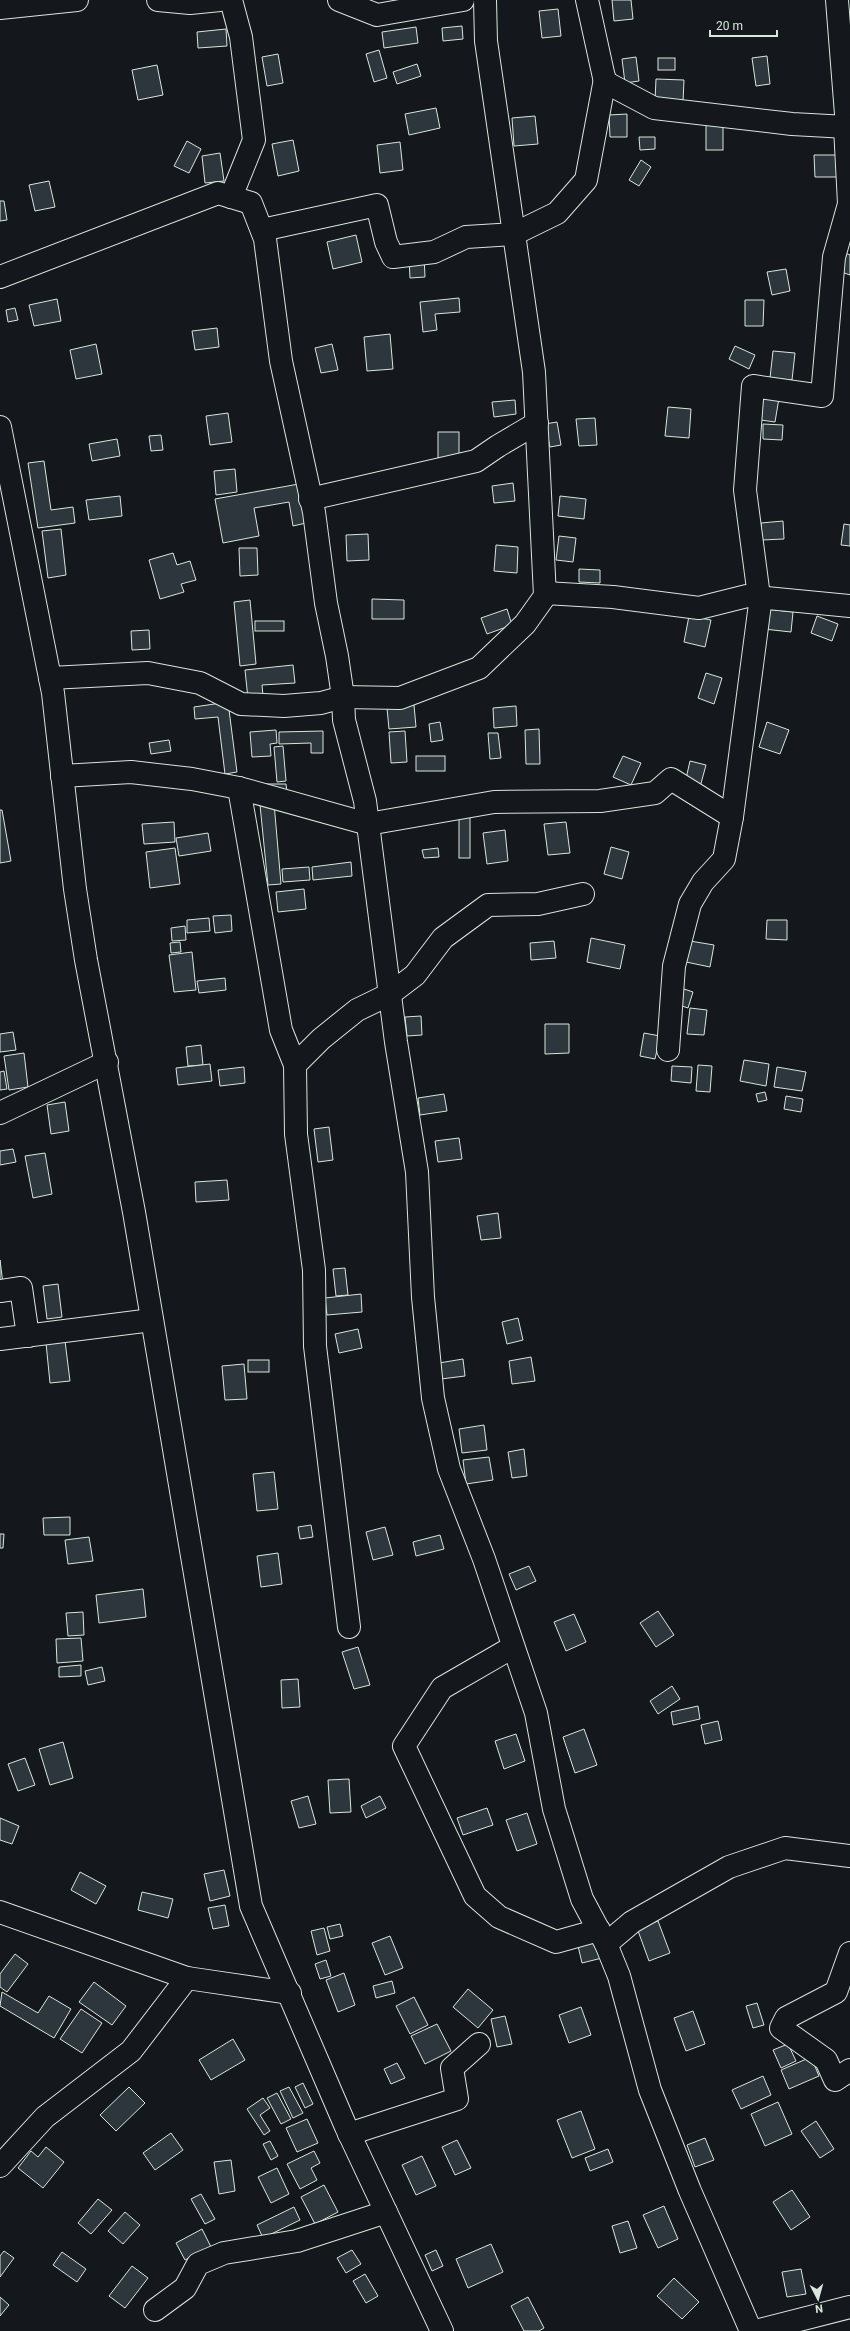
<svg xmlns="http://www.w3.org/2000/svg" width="850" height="2331" font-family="Roboto,sans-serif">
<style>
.building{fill:#2c363c;stroke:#d8e6dc}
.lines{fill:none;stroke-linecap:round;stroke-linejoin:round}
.minor-casing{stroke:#d8e6dc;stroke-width:24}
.highway-casing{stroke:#d8e6dc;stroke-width:24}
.minor{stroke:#14181c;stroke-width:22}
.highway{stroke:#14181c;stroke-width:22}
</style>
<rect width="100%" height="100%" fill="#14181c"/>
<!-- building -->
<g class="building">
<path d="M612 0H631L633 19 614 21Z"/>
<path d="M558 9 561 36 542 38 539 11Z"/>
<path d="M462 26 463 39 443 41 442 28Z"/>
<path d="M416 27 418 43 384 48 382 32Z"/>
<path d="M226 29 227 46 198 48 197 32Z"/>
<path d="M379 50 387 78 374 82 366 54Z"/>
<path d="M278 54 283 83 267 86 262 57Z"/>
<path d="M767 56 770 84 756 86 752 58Z"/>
<path d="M636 57 639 81 625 83 622 59Z"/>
<rect x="658" y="58" width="17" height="12"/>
<path d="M417 64 421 76 397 84 393 72Z"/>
<path d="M157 65 163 95 138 100 132 70Z"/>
<path d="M656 79 684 80 683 102 655 101Z"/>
<path d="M436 108 440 128 409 135 405 114Z"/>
<path d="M627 114V137H610L609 115Z"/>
<path d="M535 116 538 144 514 146 512 118Z"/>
<rect x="706" y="125" width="17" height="25"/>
<path d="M639 137H655V149L640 150Z"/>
<path d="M293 140 299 171 278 176 272 144Z"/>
<path d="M187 141 201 149 189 173 174 166Z"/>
<path d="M400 142 403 170 380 173 377 145Z"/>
<path d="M220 153 224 181 205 183 202 156Z"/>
<path d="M814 155H842V177H815Z"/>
<path d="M641 160 651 167 639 186 629 180Z"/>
<path d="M49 181 55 207 35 211 29 185Z"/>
<path d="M0 201H4L7 220 0 221Z"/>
<path d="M356 235 362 262 333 269 327 242Z"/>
<path d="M843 252 850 255V275L836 270Z"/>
<path d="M424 256 425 277 410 278 409 258Z"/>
<path d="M786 269 790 291 772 295 767 272Z"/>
<path d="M459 298 460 312 435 314 437 330 423 332 420 302Z"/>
<path d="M57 299 61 321 34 326 29 305Z"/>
<path d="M745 300H764L763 326H745Z"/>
<path d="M15 308 18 320 8 322 6 310Z"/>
<path d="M217 328 219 347 195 350 192 331Z"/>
<path d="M390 334 393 369 367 371 364 337Z"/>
<path d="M96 344 102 374 76 379 70 350Z"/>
<path d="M332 344 338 370 321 373 315 348Z"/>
<path d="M735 346 755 355 749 369 729 359Z"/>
<path d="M773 351 795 353 792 380 770 378Z"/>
<path d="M757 394 779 398 775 422 753 419Z"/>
<path d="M515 400 516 414 494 417 492 402Z"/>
<path d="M668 407 691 409 689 438 665 436Z"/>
<path d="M228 413 232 442 210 445 206 416Z"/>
<path d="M595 418 597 445 579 446 576 419Z"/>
<path d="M557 422 561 445 550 447 545 424Z"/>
<path d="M763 424 783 425 782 440 763 439Z"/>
<rect x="438" y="432" width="21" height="26"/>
<path d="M161 435 163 450 151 451 149 436Z"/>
<path d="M117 439 120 456 92 461 89 444Z"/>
<path d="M44 461 51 510 73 507 75 523 38 528 28 463Z"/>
<path d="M235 469 237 492 216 495 214 471Z"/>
<path d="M513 483 515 501 494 503 492 486Z"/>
<path d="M299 484 306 523 293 526 289 502 254 508 259 536 223 543 215 499Z"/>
<path d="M120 496 122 516 89 520 86 500Z"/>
<path d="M560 496 586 499 584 519 558 516Z"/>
<path d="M783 521 784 539 762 540 761 523Z"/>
<path d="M844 524 850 525V546L841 545Z"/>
<path d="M61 529 66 575 48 578 42 531Z"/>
<path d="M368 534 369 560 347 561 346 535Z"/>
<path d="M559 536 576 538 573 562 556 560Z"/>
<path d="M496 545 518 547 517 573 494 571Z"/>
<path d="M239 548H257L258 575 240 576Z"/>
<path d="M173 553 177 565 190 561 196 580 181 584 184 592 160 599 149 560Z"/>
<path d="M579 569 600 570V583L579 582Z"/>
<path d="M372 599 404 600V619H372Z"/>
<path d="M250 600 256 664 240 666 234 602Z"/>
<path d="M507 609 512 625 487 634 481 618Z"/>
<path d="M766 609 793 612 791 632 764 629Z"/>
<path d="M689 616 711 620 705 647 684 642Z"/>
<path d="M817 616 838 624 832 641 811 633Z"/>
<rect x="255" y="621" width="29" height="10"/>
<path d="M149 630 150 649 132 650 131 631Z"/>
<path d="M293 665 295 683 262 685 264 707 249 708 245 670Z"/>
<path d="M706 673 722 678 714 704 698 698Z"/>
<path d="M228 702 237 772 225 774 218 717 195 719 194 707Z"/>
<path d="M414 705 416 727 389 729 387 708Z"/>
<path d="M516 706 517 726 494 728 493 708Z"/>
<path d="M440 722 443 740 431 742 429 724Z"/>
<path d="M767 722 789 730 780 754 759 747Z"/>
<path d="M539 729 540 764H526L525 730Z"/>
<path d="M276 730 277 743 270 744 271 756 252 757 250 732Z"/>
<path d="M323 731V753H311V743L279 744V732Z"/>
<path d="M405 731 407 762 391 763 389 732Z"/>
<path d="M488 733H498L501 758 490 759Z"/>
<path d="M169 740 171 751 151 754 149 743Z"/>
<path d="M283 746 286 781 277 782 274 747Z"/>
<rect x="416" y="756" width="29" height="15"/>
<path d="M623 756 641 763 631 785 613 777Z"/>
<path d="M690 761 706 765 700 787 685 783Z"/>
<path d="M263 784H286L287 792Z"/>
<path d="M274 803 281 884 268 885 260 805Z"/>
<path d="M0 810H2L11 861 0 863Z"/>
<rect x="459" y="810" width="11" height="48"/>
<path d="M174 822 175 842 144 844 142 824Z"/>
<path d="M566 822 570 853 548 855 544 824Z"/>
<path d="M505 830 508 861 487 864 483 833Z"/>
<path d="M208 833 211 851 179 856 176 838Z"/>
<path d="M611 847 629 852 622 879 604 874Z"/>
<path d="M175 848 180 884 150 888 146 852Z"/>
<path d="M438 848 439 857 424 858 422 850Z"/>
<path d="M351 862 352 876 313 880 312 867Z"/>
<path d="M309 867 310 880 283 882 282 869Z"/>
<path d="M304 889 306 909 278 912 276 892Z"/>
<path d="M231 915 232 931 215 933 213 916Z"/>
<path d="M209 918 210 931 187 933V920Z"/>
<path d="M767 920H787V940L766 939Z"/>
<path d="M185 926 186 940 172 941 171 928Z"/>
<path d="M591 938 625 945 620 969 587 962Z"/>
<path d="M554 941 556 958 531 960 530 943Z"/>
<path d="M690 941 714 945 710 967 686 962Z"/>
<path d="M180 942 181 952 171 953 170 943Z"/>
<path d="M192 952 196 990 174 992 169 955Z"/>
<path d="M225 978 226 990 199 993 197 981Z"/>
<path d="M684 989 693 992 688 1008 679 1005Z"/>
<path d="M690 1008 707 1010 704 1035 687 1034Z"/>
<path d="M421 1016 422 1035 407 1036 405 1017Z"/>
<path d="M545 1024H569V1053L545 1054Z"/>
<path d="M13 1032 16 1050 0 1052V1034Z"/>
<path d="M644 1033 660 1036 655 1059 640 1056Z"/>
<path d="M201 1045 203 1065 188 1066 186 1047Z"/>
<path d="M24 1053 28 1087 9 1090 4 1056Z"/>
<path d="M744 1060 769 1064 766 1086 740 1081Z"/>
<path d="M210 1064 212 1081 178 1085 176 1068Z"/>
<path d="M698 1065 712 1066 710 1092 696 1091Z"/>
<path d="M672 1066 692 1067 691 1083 671 1081Z"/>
<path d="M244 1067 245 1083 220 1086 218 1070Z"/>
<path d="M777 1067 806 1072 802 1091 774 1087Z"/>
<path d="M4 1071 7 1089 0 1090V1072Z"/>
<path d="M765 1092 767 1100 758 1102 756 1094Z"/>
<path d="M444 1094 447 1111 420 1115 418 1098Z"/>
<path d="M786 1096 803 1099 801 1112 784 1109Z"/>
<path d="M65 1102 69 1131 51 1134 47 1105Z"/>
<path d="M329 1127 333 1160 318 1162 314 1129Z"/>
<path d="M459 1138 462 1159 438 1162 435 1141Z"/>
<path d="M13 1149 16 1162 0 1165V1151Z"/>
<path d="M45 1153 52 1194 33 1198 25 1156Z"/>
<path d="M227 1180 229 1200 196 1202 195 1182Z"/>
<path d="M498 1213 501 1238 481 1240 477 1216Z"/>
<path d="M0 1260 3 1284H0Z"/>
<path d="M345 1268 348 1295 336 1296 333 1269Z"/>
<path d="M58 1284 62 1317 47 1319 43 1286Z"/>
<path d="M361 1294 362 1312 327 1315 325 1298Z"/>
<path d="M518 1318 523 1340 507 1344 502 1322Z"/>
<path d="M358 1329 362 1348 339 1353 335 1334Z"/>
<path d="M65 1341 70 1381 50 1383 46 1343Z"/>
<path d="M531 1357 535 1381 512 1384 509 1361Z"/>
<path d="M463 1359 465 1376 441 1379 439 1363Z"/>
<rect x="248" y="1360" width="21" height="12"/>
<path d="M244 1364 247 1399 225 1400 222 1366Z"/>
<path d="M484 1425 487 1450 462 1453 459 1429Z"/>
<path d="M524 1449 527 1476 512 1478 508 1452Z"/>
<path d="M489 1457 493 1480 466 1484 463 1460Z"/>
<path d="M274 1472 278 1509 257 1511 253 1474Z"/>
<path d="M70 1517V1535H44L43 1518Z"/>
<path d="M311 1525 313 1537 300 1539 298 1527Z"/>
<path d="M385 1527 393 1555 373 1560 366 1532Z"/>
<path d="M0 1534H4L3 1548H0Z"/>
<path d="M440 1535 444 1549 416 1556 413 1542Z"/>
<path d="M89 1537 93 1561 68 1564 65 1540Z"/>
<path d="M278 1553 282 1584 261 1587 257 1556Z"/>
<path d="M529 1566 536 1581 516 1590 509 1574Z"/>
<path d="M143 1589 146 1617 99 1623 96 1595Z"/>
<path d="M658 1611 674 1635 656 1647 640 1623Z"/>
<path d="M83 1612 84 1635 68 1636 66 1613Z"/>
<path d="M574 1614 586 1642 566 1651 554 1622Z"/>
<path d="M81 1638 83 1661 57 1663 56 1639Z"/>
<path d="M358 1647 370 1685 354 1689 342 1652Z"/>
<path d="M81 1665V1676L59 1677V1667Z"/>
<path d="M102 1667 105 1681 88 1685 85 1671Z"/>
<path d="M298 1679 300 1707 282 1708 281 1680Z"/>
<path d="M672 1686 680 1699 658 1714 650 1701Z"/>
<path d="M698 1706 700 1719 673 1725 671 1712Z"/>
<path d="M718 1721 722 1740 705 1744 701 1725Z"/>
<path d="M584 1729 597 1765 575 1773 563 1737Z"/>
<path d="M516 1734 525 1761 504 1769 495 1741Z"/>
<path d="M63 1742 73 1778 50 1785 39 1749Z"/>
<path d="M25 1758 35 1785 18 1791 8 1764Z"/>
<path d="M349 1779 351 1812 330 1813 328 1780Z"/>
<path d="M308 1796 316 1824 299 1828 291 1801Z"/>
<path d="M380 1796 386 1808 366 1818 361 1806Z"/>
<path d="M487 1808 493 1825 463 1835 457 1818Z"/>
<path d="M527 1813 537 1844 517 1851 506 1820Z"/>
<path d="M0 1818 19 1826 12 1844 0 1840Z"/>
<path d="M224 1870 230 1896 210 1901 204 1874Z"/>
<path d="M80 1872 106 1886 96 1904 71 1890Z"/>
<path d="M142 1892 173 1899 168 1918 138 1910Z"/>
<path d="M225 1905 229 1926 213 1929 208 1908Z"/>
<path d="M658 1921 670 1953 649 1961 637 1928Z"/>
<path d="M340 1924 343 1936 330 1939 327 1927Z"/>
<path d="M324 1928 330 1951 317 1955 311 1931Z"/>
<path d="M390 1936 403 1968 385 1975 372 1943Z"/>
<path d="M598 1941 602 1958 582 1963 578 1946Z"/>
<path d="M15 1954 28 1964 7 1992 0 1987V1974Z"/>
<path d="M326 1960 331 1976 320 1979 315 1964Z"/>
<path d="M344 1973 355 2005 338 2012 326 1980Z"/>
<path d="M392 1981 395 1993 376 1998 373 1986Z"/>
<path d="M94 1982 126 2006 112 2025 79 2002Z"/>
<path d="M468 1989 493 2010 478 2028 453 2007Z"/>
<path d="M2 1992 38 2013 49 1996 71 2009 54 2038 0 2006Z"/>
<path d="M414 1997 428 2025 410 2034 396 2006Z"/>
<path d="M757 2003 764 2025 753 2028 746 2006Z"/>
<path d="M581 2007 591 2035 569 2043 559 2015Z"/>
<path d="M81 2009 102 2023 82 2053 60 2039Z"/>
<path d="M693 2011 705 2044 686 2051 674 2018Z"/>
<path d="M505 2016 512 2044 497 2047 491 2019Z"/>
<path d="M437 2024 451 2051 425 2064 411 2036Z"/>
<path d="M233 2039 245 2060 211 2080 199 2060Z"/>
<path d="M788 2044 796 2061 781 2068 773 2050Z"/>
<path d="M811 2057 819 2076 789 2089 781 2070Z"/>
<path d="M397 2063 405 2078 391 2084 384 2069Z"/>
<path d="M763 2076 771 2095 741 2109 732 2090Z"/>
<path d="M303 2083 313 2104 305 2108 295 2087Z"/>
<path d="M129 2087 145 2103 116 2131 100 2115Z"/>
<path d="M289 2087 303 2113 293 2118 280 2091Z"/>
<path d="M277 2093 291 2119 281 2124 267 2098Z"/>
<path d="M263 2098 270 2108 260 2115 270 2131 264 2135 247 2109Z"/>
<path d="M778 2102 792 2134 765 2146 751 2114Z"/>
<path d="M581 2111 595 2149 572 2158 557 2120Z"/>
<path d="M307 2119 318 2143 297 2152 286 2128Z"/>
<path d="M816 2121 834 2149 820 2158 801 2131Z"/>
<path d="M171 2133 183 2150 155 2170 143 2153Z"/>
<path d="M705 2138 714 2160 695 2167 687 2145Z"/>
<path d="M457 2140 471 2168 455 2175 442 2147Z"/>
<path d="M270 2141 278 2156 271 2160 263 2144Z"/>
<path d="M46 2147 64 2162 43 2188 18 2168 31 2151 38 2157Z"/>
<path d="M608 2149 613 2162 590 2171 585 2158Z"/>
<path d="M314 2151 320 2163 311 2168 317 2180 300 2189 287 2164Z"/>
<path d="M422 2156 436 2186 416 2195 402 2165Z"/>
<path d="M231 2160 235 2191 219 2194 214 2162Z"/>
<path d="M277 2168 289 2194 271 2203 258 2177Z"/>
<path d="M324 2185 338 2212 315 2224 301 2197Z"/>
<path d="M792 2190 810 2217 791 2230 773 2202Z"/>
<path d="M201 2194 215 2219 205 2224 191 2199Z"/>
<path d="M98 2199 112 2210 91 2234 78 2223Z"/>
<path d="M664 2206 678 2239 658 2248 643 2215Z"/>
<path d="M294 2207 300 2220 263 2238 257 2225Z"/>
<path d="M125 2212 140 2225 123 2244 108 2231Z"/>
<path d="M628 2221 637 2248 620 2253 612 2226Z"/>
<path d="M202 2229 211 2247 185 2260 176 2243Z"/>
<path d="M491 2244 503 2272 468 2288 456 2259Z"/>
<path d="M352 2250 361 2264 346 2273 337 2258Z"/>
<path d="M436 2250 443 2266 432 2271 425 2255Z"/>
<path d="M4 2251 14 2258 0 2277V2256Z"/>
<path d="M62 2252 86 2269 77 2282 53 2265Z"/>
<path d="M132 2266 148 2278 125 2308 109 2296Z"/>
<path d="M801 2269 806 2294 787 2297 782 2272Z"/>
<path d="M365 2274 378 2296 366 2303 353 2281Z"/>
<path d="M674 2278 699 2302 682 2319 657 2296Z"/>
<path d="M0 2297 9 2305 0 2316Z"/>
<path d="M528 2297 544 2328 539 2331H524L511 2306Z"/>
</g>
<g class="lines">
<defs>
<g id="minor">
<path d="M158 0 190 3 220 0"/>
<path d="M231 0 241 37 254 140 231 197"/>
<path d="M339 0 377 15 463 0"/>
<path d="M587 0 605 82 654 108 792 124 847 127 837 0"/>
<path d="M0 8 77 0"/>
<path d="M262 230 377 205 386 242 393 257 434 252 466 237 514 234 557 213 586 180 605 79"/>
<path d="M0 277 218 193 251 203 265 239 281 361 314 512 326 603 337 656 343 697 344 720 365 801 396 1042 417 1172 423 1297 433 1398 449 1469 484 1559 536 1713 554 1809 582 1899 606 1944 619 1976 650 2090 690 2191 751 2331"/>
<path d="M310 499 476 461 498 446 537 423"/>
<path d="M545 593 613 597 699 608 747 596 850 606"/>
<path d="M50 678 148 673 200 683 241 704 284 706 321 703 343 697 400 698 479 668 525 624 545 596 534 372 486 41 485 0"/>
<path d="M62 776 131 772 192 779 239 788 368 824 494 802 600 801 655 793 671 779 732 817"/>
<path d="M239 788 281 1030 295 1065"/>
<path d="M668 1050 674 966 690 904 703 882 724 859 732 817 760 604 745 490 753 386 822 396 834 257 849 204 845 127"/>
<path d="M0 1113 107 1062"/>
<path d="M0 1291 21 1288 28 1336"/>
<path d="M0 1339 152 1320"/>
<path d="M349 1627 315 1346 314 1270 296 1134 295 1065 321 1039 357 1010 390 994 415 975 443 938 488 905 538 904 583 894"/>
<path d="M513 1647 442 1688 404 1746 475 1896 499 1917 556 1942 599 1930"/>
<path d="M0 1912 187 1978 290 1993"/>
<path d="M606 1944 632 1922 729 1867 785 1848 850 1856"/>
<path d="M850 1953 836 1992 786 2018 781 2028 826 2060 835 2080 850 2070"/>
<path d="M349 2134 457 2099 452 2068 479 2044"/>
<path d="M0 2166 45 2117 131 2051 187 1978"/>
<path d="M155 2310 185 2288 198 2264 224 2253 297 2241 386 2212"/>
<path d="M756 2331 850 2307"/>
</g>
<path id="highway" d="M0 427 53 693 75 889 86 960 134 1212 251 1906 346 2127 442 2331"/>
</defs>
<!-- minor casing -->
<use href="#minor" class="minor-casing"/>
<!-- highway casing -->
<use href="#highway" class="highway-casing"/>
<!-- minor -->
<use href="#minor" class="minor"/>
<!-- highway -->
<use href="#highway" class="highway"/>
</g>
<!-- north arrow -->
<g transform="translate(818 2299) rotate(174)" stroke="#14181c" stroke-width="3" paint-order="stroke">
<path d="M0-3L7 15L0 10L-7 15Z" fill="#d8e6dc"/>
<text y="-6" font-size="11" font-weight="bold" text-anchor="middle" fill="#d8e6dc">N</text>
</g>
<!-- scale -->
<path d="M710 30v6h67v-6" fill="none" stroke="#d8e6dc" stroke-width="2"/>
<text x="716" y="30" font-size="12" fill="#d8e6dc" stroke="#14181c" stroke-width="3" paint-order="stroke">20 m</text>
</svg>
